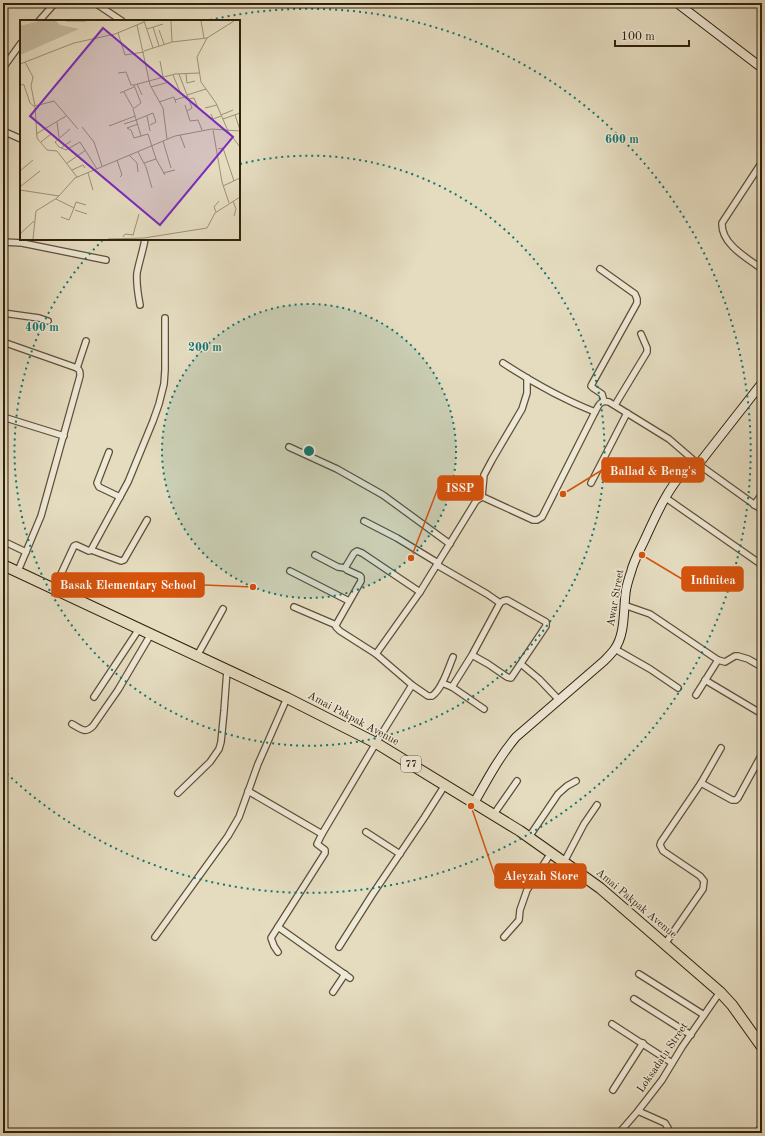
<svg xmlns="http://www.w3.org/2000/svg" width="765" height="1136" font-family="'Old Standard TT',serif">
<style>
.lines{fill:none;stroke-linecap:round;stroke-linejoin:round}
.street-casing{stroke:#5e5038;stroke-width:8}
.secondary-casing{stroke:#31210b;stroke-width:10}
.highway-casing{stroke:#31210b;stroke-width:12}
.street{stroke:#eee8d6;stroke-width:5.5}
.secondary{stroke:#eee8d6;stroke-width:8}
.highway{stroke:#e5dcc0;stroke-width:10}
.ring{fill:none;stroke:#0f766e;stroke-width:2;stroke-dasharray:2 4}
.labels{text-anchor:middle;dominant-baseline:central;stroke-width:3;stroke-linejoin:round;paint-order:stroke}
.shield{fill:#eee8d6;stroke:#6a5d48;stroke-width:1}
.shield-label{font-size:10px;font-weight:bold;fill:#31210b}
.street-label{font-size:11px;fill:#31210b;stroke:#eee8d6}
.inset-road{fill:none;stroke:#9d9178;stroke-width:1}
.view{fill:#7b2cbf;fill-opacity:0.15;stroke:#7b2cbf;stroke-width:2}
.inset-edge{fill:none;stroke:#31210b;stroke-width:2}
.centre{fill:#0f766e;stroke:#eee8d6;stroke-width:2}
.ring-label{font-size:12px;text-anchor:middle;font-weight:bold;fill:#0f766e;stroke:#eee8d6;stroke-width:3;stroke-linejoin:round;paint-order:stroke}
.leader{fill:none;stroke:#d6530c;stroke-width:1.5}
.callout-dot{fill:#d6530c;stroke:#eee8d6;stroke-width:1.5}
.callout{fill:#d6530c;stroke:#d6530c;stroke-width:1.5}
.callout-label{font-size:12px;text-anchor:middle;font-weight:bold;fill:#fff}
</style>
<rect width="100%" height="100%" fill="#e5dcc0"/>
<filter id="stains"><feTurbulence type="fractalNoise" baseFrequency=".005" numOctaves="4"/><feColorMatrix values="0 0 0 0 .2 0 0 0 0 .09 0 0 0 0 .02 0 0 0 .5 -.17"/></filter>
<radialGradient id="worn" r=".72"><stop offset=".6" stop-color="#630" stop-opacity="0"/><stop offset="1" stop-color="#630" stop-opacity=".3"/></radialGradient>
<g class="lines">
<defs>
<g id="street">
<path d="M95 3 122 21"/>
<path d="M39 21 55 3"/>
<path d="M3 68 21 43"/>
<path d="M3 131 21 139"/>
<path d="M762 162 722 223C721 244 747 258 762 269"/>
<path d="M3 242 22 243 106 260"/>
<path d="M600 269 635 294 637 299V303L592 384 591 386 593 388 602 394 604 401"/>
<path d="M140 305C138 294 136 284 137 273 139 262 143 251 145 239"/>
<path d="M3 313 39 318 48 321"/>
<path d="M3 342 77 368C80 370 80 372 80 376L41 516 18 571"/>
<path d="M503 363C532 382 562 399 595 412"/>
<path d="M77 368 86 341"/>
<path d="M615 405 647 352V348L641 334"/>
<path d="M3 417 64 436"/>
<path d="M289 447 337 469 383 495 450 544"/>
<path d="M109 452 97 483 99 487 120 497"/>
<path d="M591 483 627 413"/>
<path d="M482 497 484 475 492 460 522 409 527 393V378"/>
<path d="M666 498 762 565"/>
<path d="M754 505 762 494"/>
<path d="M364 521 397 538 438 563"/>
<path d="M3 541 26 552"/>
<path d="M91 550 121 561 124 560 147 520"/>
<path d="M315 555 338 567 345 568"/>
<path d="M437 565 487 594 500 603"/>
<path d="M290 571 349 601"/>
<path d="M761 588 762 587"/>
<path d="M54 589 74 546 76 545 89 551 91 550 128 482 153 421 159 404 164 384 165 370V318"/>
<path d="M624 605 650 614 718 660 696 695"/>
<path d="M294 607 336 625"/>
<path d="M615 649 650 669 678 688"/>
<path d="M376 654 340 631 336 627V625L361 581V577L360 576 347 570 345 568 354 553 357 551 362 553 420 592"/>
<path d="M197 656 223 609"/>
<path d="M718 660 725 662 735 656H738L748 659 762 667"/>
<path d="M521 664 539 679 559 700"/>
<path d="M705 680 762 714"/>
<path d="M442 683 452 687 472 655 500 603 503 601 507 600 546 622V626L511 678 507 677 488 664 472 655"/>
<path d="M412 685 428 696H432C442 689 448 669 453 657"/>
<path d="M452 687 484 709"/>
<path d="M94 697 139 629"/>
<path d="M72 724C81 729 85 734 93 726L118 690 151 634"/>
<path d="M701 783 732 800H736L738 798 762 754"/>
<path d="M248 791 322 834 376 743 412 685 376 654 420 592 476 501 482 497 485 498 533 520H537L542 517 595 412C599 405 600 400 609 402L669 439 698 464 762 510"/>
<path d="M178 793 210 762 219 749 221 742 224 711 227 670"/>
<path d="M494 814 517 781"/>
<path d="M366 832 400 854"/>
<path d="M529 837 558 794 567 786 576 781"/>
<path d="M564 862 584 824 597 805"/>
<path d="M278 927 350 978"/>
<path d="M155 937 228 836 239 817 258 764 287 698"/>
<path d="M504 937 519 920 520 910 527 890 551 853"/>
<path d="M665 944 703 889 704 881 700 876 663 851 660 845 661 842 701 783 721 748"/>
<path d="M339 947 372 895 424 818 445 785"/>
<path d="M278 952 274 946 271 938 325 853V850L317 844 322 834"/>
<path d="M639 974 704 1015"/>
<path d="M333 992 345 974"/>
<path d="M634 999 691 1035"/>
<path d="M612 1024 672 1063"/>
<path d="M613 1090 643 1043"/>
<path d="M638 1111 665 1123 668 1128 665 1133"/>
<path d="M619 1133 638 1111 662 1080 682 1047 720 992"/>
</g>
<g id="secondary">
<path d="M677 3 762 68"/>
<path d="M474 803C487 780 499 757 516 737L604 661C607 658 611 654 614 650 626 634 623 609 626 590 627 584 629 578 631 572 634 560 640 550 645 539 656 515 667 490 685 470 690 465 696 465 701 461L762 383"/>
<path d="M760 1133 762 1126"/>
</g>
<path id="highway" d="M3 565 287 698 376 743 520 831 551 853 600 888 622 907 720 992 732 1005 762 1047"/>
</defs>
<!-- street casing -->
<use href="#street" class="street-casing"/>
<!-- secondary casing -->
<use href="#secondary" class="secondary-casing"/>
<!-- highway casing -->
<use href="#highway" class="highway-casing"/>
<!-- street -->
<use href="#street" class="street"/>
<!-- secondary -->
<use href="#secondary" class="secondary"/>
<!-- highway -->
<use href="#highway" class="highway"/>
</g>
<!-- distance rings -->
<circle cx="309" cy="451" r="147" fill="#0f766e" fill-opacity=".12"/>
<g class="ring">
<circle cx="309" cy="451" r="147"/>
<path d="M240 164A295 295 0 1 1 102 241"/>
<path d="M210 20A442 442 0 1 1 5 772"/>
</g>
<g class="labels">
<!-- shield labels -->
<rect class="shield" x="401" y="756" width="20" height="16" rx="3"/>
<g class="shield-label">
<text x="411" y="764">77</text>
</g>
<!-- street labels -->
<g class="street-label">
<text transform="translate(616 598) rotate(-80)">Awar Street</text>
<text transform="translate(353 719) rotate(28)">Amai Pakpak Avenue</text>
<text transform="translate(636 904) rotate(40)">Amai Pakpak Avenue</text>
<text transform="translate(663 1058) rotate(-56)">Loksadatu Street</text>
</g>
</g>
<!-- overview -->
<g transform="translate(20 20)">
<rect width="220" height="220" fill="#e5dcc0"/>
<path d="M19 1H36L40 5 59 9 0 35V6Z" fill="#c6bca1"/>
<path class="inset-road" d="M46 1H66M124 1 133 28M151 1 152 22M181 1 184 18M214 1 187 18 177 37 181 62 196 83 208 111 220 127M117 5 130 65 143 88 147 119M133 7 139 26M127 9 143 4M139 10 144 24M98 13 105 35 124 32M124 31 152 22 187 18M140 41 143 57M5 42 13 57 11 66 15 86M0 44 54 23 95 14 124 2M98 53 106 52 111 65H114M159 54 167 75 186 69M166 54 167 63 175 61M153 55 160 72M0 64 4 65 10 83 15 87 17 118 27 130 37 131 57 157M117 64 122 75M131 67 149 62M104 72 113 88M100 73 114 67M169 79 174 78 178 88M155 80 167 76M139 82 154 77 156 83M165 85 170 101 178 100 182 110M15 86 34 81 58 109M185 88 197 85M167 91 172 88 167 75M191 94 193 99 201 96M201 95 213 90M215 95 220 110M127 96 130 111M203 99 220 93M116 100 133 93 136 102 130 105M37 102 39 117M104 104 116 100M118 104 107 108 111 110 114 118 121 116M89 106 115 96M62 107 74 122 82 146M193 110 202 162 209 183M16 114 46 96M160 115 165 128M143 121 151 148M21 122 31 114M39 127 46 130 60 122 77 149M39 127 35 122 50 109M41 128 51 121M198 129 203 128 214 161M118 132 126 147 132 168M109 135 117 143 118 152M136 139 145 155M97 140 102 155 100 157M47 143 66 130M124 143 136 139 128 114 121 116 113 89 121 83 114 65 155 54 179 53M52 150 63 145 65 148M0 151 13 140M68 153 73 170M143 153 155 150M1 166 20 151M203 166 220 158M0 170 39 176M36 179 54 188 56 182 66 185M213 181 216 189 214 196M55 190 67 194M196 192 194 187 199 181M41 197 49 200 54 188M0 214 14 201M113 215 119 194M103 217 105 214 114 215M13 219 16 191 37 178 55 158 155 116 192 109 220 111M88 219 124 218 187 208 195 193 220 177"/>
<path class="view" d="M83 8 213 117 140 205 10 96Z"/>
<rect width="220" height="220" class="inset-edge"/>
</g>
<circle cx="309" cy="451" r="6" class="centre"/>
<g class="ring-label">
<text x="622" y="143">600 m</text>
<text x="42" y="331">400 m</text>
<text x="205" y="351">200 m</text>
</g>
<!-- callouts -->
<path class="leader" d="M563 494L602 470M411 558L438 488M642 555L682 579M253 587L204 585M471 806L495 876"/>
<g class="callout-dot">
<circle cx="563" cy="494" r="4"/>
<circle cx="411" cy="558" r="4"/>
<circle cx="642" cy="555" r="4"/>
<circle cx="253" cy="587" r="4"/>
<circle cx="471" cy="806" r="4"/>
</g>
<g class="callout">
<rect x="602" y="458" width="102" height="24" rx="4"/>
<rect x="438" y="476" width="45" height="24" rx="4"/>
<rect x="682" y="567" width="61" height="24" rx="4"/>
<rect x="52" y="573" width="152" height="24" rx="4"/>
<rect x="495" y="864" width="91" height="24" rx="4"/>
</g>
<g class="callout-label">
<text x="653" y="475">Ballad &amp; Beng's</text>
<text x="460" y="492">ISSP</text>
<text x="713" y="584">Infinitea</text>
<text x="128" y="589">Basak Elementary School</text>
<text x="541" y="880">Aleyzah Store</text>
</g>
<!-- margin -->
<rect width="765" height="1136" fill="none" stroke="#e5dcc0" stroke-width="16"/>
<rect x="4" y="4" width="757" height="1128" fill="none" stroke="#31210b" stroke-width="2"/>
<rect x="8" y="8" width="749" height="1120" fill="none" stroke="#31210b"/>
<!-- scale -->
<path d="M615 40v6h74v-6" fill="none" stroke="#31210b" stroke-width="2"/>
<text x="621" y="40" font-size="12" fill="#31210b" stroke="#eee8d6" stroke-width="3" paint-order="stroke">100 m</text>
<rect width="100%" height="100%" filter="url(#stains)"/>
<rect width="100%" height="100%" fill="url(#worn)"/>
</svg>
